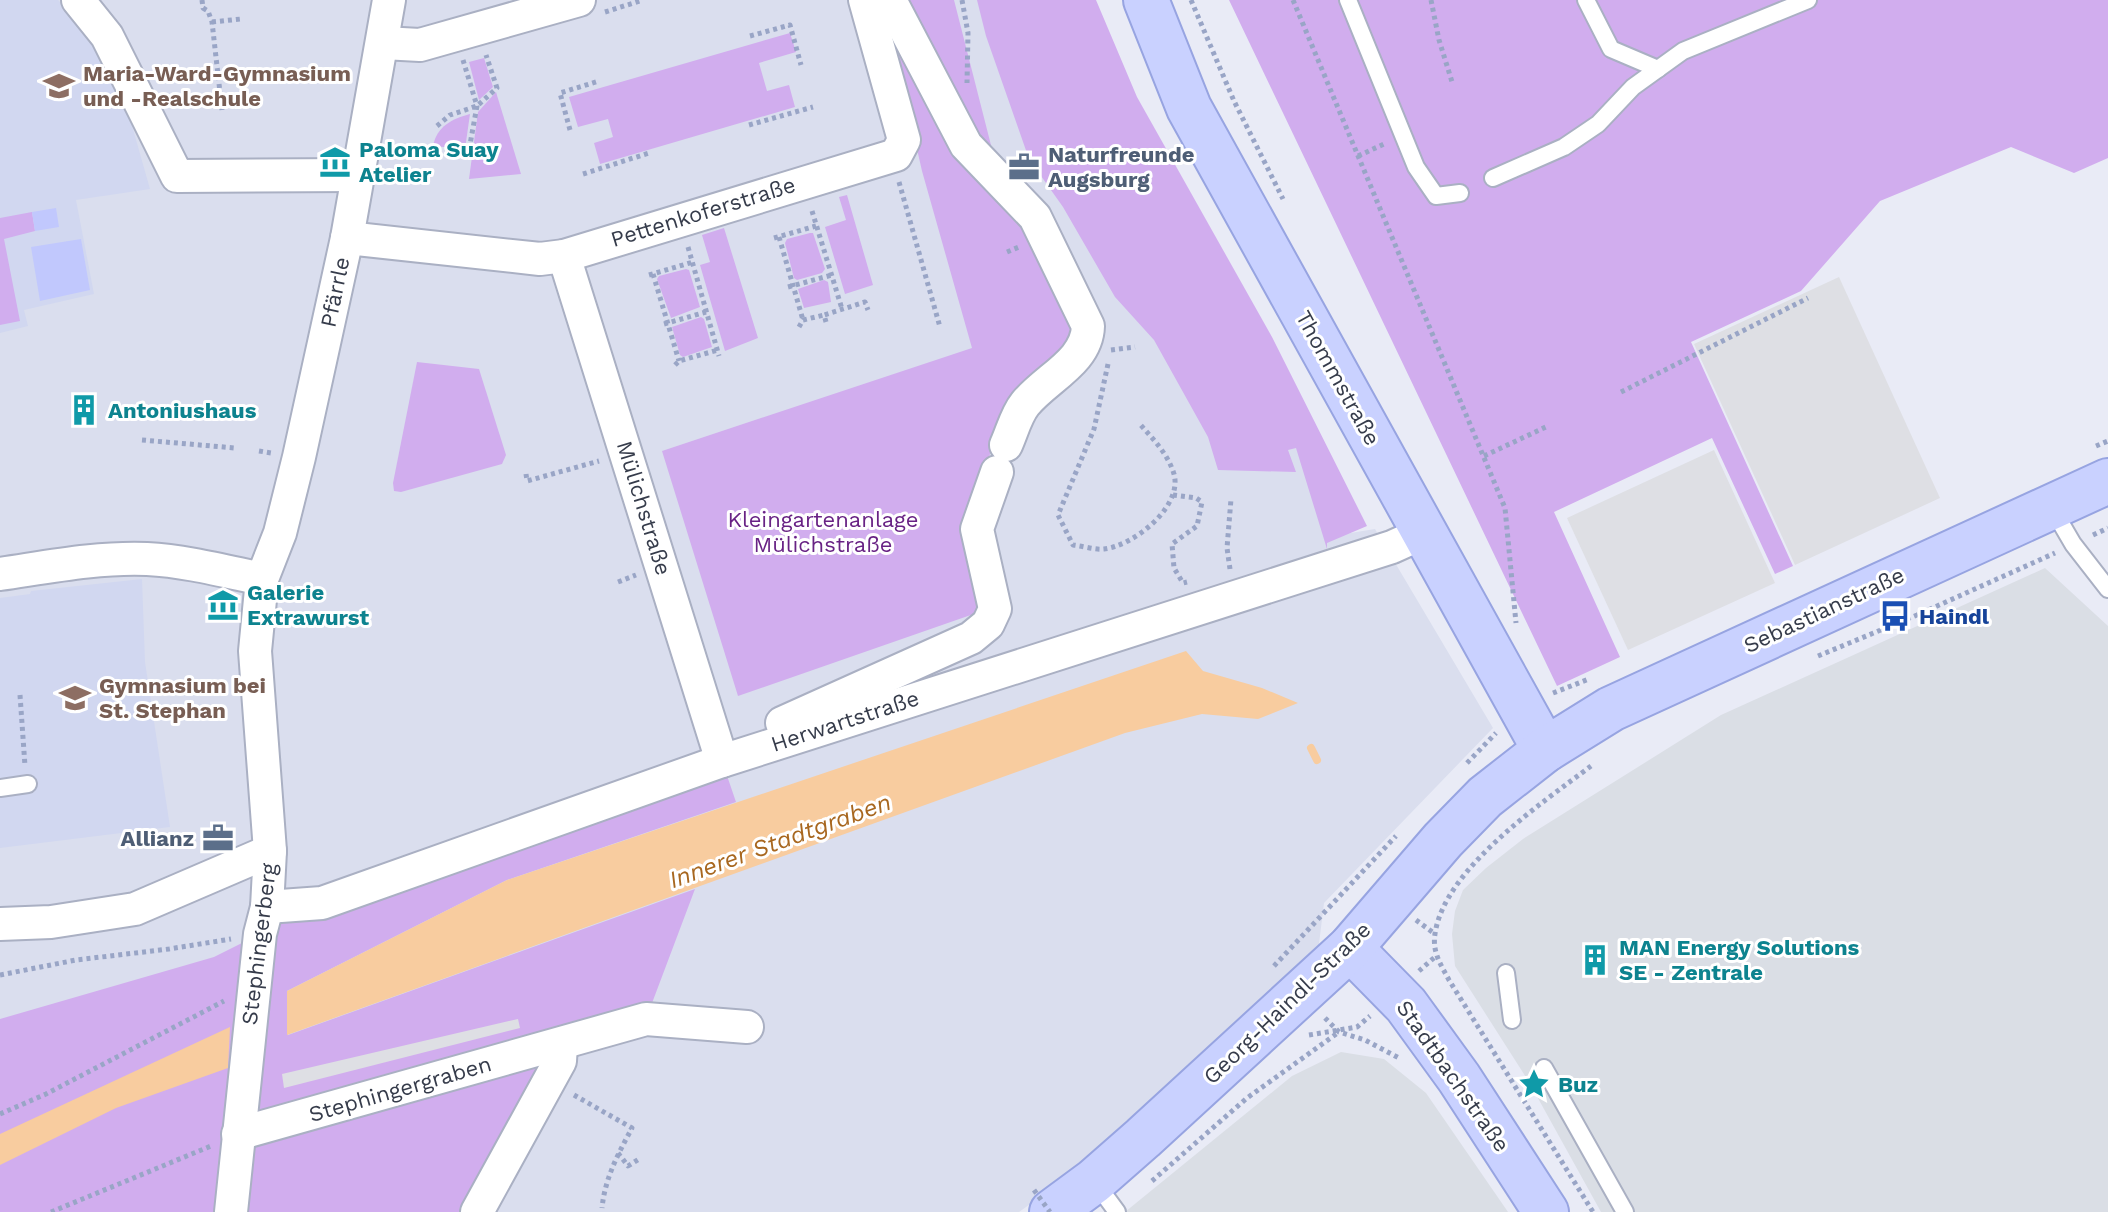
<svg xmlns="http://www.w3.org/2000/svg" width="2108" height="1212" font-family="'Work Sans',sans-serif">
<style>
.residential{fill:#dadeee}
.industrial{fill:#dadee5}
.education{fill:#d1d7f0}
.green{fill:#d1adee}
.sand{fill:#c1c8fd}
.parking{fill:#dedfe4}
.water{fill:#f8cc9f}
.lines{fill:none;stroke-linecap:round;stroke-linejoin:round}
.stream{stroke:#f8cc9f;stroke-width:8}
.lane-casing{stroke:#aab0c3;stroke-width:20}
.street-casing{stroke:#aab0c3;stroke-width:36}
.secondary-casing{stroke:#97a4e1;stroke-width:48}
.path{stroke:#99a5c6;stroke-width:5;stroke-dasharray:4 4;stroke-linecap:butt}
.lane{stroke:#fff;stroke-width:16}
.street{stroke:#fff;stroke-width:32}
.secondary{stroke:#c9d1ff;stroke-width:44}
.path-bridge{stroke:#99a5c6;stroke-width:5;stroke-dasharray:4 4;stroke-linecap:butt}
.labels{text-anchor:middle;dominant-baseline:central;stroke-width:6;stroke-linejoin:round;paint-order:stroke}
.education-label{font-size:22px;font-weight:bold;fill:#785e54;stroke:#fff;text-anchor:start}
.culture-label{font-size:22px;font-weight:bold;fill:#0d838f;stroke:#fff;text-anchor:start}
.service-label{font-size:22px;font-weight:bold;fill:#4e5e75;stroke:#fff;text-anchor:start}
.street-label{font-size:22px;fill:#363c4b;stroke:#fff}
.park-label{font-size:22px;fill:#682284;stroke:#fff}
.transit-label{font-size:22px;font-weight:bold;fill:#164399;stroke:#fff;text-anchor:start}
.water-label{font-size:24px;font-style:italic;fill:#a8671f;stroke:#fff}
</style>
<rect width="100%" height="100%" fill="#e9ebf6"/>
<!-- residential -->
<path class="residential" d="M0 0H1000L1296 436 1326 537 1375 529 1493 728 1324 903 1318 952 1108 1149 1019 1212H266L0 1087Z"/>
<!-- industrial -->
<g class="industrial">
<path d="M2045 568 2108 626V1212H1601L1529 1082 1455 966 1452 934 1455 911 1463 890 1486 868 1523 839 1721 715Z"/>
<path d="M1341 1052 1384 1059 1426 1093 1508 1212H1125L1292 1076Z"/>
</g>
<!-- education -->
<g class="education">
<path d="M0 0H58L100 45 127 108 150 189 76 200 94 294 24 310 28 326 0 333Z"/>
<path d="M142 579 145 662 170 827 0 848V598L30 594 31 591Z"/>
</g>
<!-- green -->
<g class="green">
<path d="M883 0H954L1007 208 1028 233 1079 332 1020 385 996 434 968 527 988 609 738 696 662 451 972 348 922 171Z"/>
<path d="M977 0H1096L1137 97 1272 337 1367 526 1327 543V549L1296 448 1288 450 1296 472 1218 470 1208 437 1154 340 1115 297 1063 207 1029 159 986 36Z"/>
<path d="M1229 0H2108V158L2074 173 2011 147 1880 201 1801 291 1691 342 1793 566 1775 574 1712 438 1554 512 1620 657 1557 686Z"/>
<path d="M790 33 796 52 759 63 767 91 789 85 795 107 600 164 594 143 613 137 608 119 578 127 569 97Z"/>
<path d="M484 58 493 87 479 100 469 62Z"/>
<path d="M496 92 521 174 469 179 478 112Z"/>
<path d="M470 114 465 149 433 146C437 126 452 119 470 114Z"/>
<path d="M847 195 873 285 845 294 825 227 846 220 839 197Z"/>
<path d="M32 212 35 231 4 239 20 321 0 325V218Z"/>
<path d="M724 228 758 338 725 351 700 265 710 262 702 235Z"/>
<path d="M810 233H813L825 269 822 273 797 280 794 278 785 243 787 239Z"/>
<path d="M686 269 689 270 700 307 671 318 657 279 659 276Z"/>
<path d="M824 280 828 282 831 302 804 308 798 289Z"/>
<path d="M701 317 704 319 712 347 683 357 680 355 672 327Z"/>
<path d="M417 362 479 369 506 455 502 464 401 492 394 491 393 483Z"/>
<path d="M722 761 736 802 507 880 287 991 288 1035 695 889 646 1019 561 1044 477 1212H0V1019L214 957 260 934 267 907Z"/>
</g>
<!-- sand -->
<g class="sand">
<path d="M56 208 59 227 35 231 32 212Z"/>
<path d="M81 239 90 290 40 301 31 247Z"/>
</g>
<!-- parking -->
<g class="parking">
<path d="M1839 277 1940 498 1795 565 1694 344Z"/>
<path d="M1714 450 1775 583 1628 650 1567 518Z"/>
<path d="M518 1019 520 1028 284 1088 282 1074Z"/>
</g>
<!-- water -->
<g class="water">
<path d="M1186 651 1203 671 1262 688 1298 703 1258 719 1202 714 1125 733 287 1035V991L507 880Z"/>
<path d="M230 1027 228 1068 116 1108 0 1165V1134Z"/>
</g>
<g class="lines">
<!-- stream -->
<path class="stream" d="M1311 748 1317 760"/>
<defs>
<g id="lane">
<path d="M1348 0 1416 167 1436 196 1460 193"/>
<path d="M1586 0 1611 49 1658 69"/>
<path d="M1493 178 1564 147 1598 124 1633 87 1683 51 1808 0"/>
<path d="M2052 508 2073 544 2108 589"/>
<path d="M0 788 28 784"/>
<path d="M1506 973 1512 1020"/>
<path d="M1544 1068 1625 1212"/>
<path d="M1095 1182 1117 1212"/>
</g>
<g id="street">
<path d="M78 0 107 36 177 176 357 175"/>
<path d="M890 0 966 145 1035 217 1088 326C1087 362 1046 378 1025 404 1016 415 1012 432 1006 445"/>
<path d="M383 43 420 45 579 0"/>
<path d="M347 238 540 259 564 256 896 155 904 140 865 0"/>
<path d="M564 256 722 761"/>
<path d="M0 574C48 567 98 557 147 559 186 561 224 571 262 579"/>
<path d="M782 723 971 638 988 624 995 609 977 529 997 472"/>
<path d="M267 907 322 903 722 761 1392 547 1423 533"/>
<path d="M0 924 51 922 135 909 270 851"/>
<path d="M238 1134 646 1019 747 1027"/>
<path d="M231 1212 260 934 267 907 270 851 255 651 262 579 280 533 299 457 347 238 389 0"/>
<path d="M477 1212 560 1061 561 1044"/>
</g>
<g id="secondary">
<path d="M1146 0 1189 108 1545 750"/>
<path d="M1350 948 1406 1005 1459 1078 1546 1212"/>
<path d="M1052 1212 1094 1181 1143 1138 1350 948 1443 840 1485 797 1545 750 1611 709 2108 481"/>
</g>
</defs>
<!-- lane casing -->
<use href="#lane" class="lane-casing"/>
<!-- street casing -->
<use href="#street" class="street-casing"/>
<!-- secondary casing -->
<use href="#secondary" class="secondary-casing"/>
<!-- path -->
<g class="path">
<path d="M202 0 203 8 208 11 212 22 222 110"/>
<path d="M962 0 968 33 967 83"/>
<path d="M1191 0 1234 101 1283 199"/>
<path d="M1293 0 1505 508 1516 623"/>
<path d="M1431 0 1439 40 1453 85"/>
<path d="M605 12 643 0"/>
<path d="M212 22 241 19"/>
<path d="M750 36 790 25 801 65"/>
<path d="M463 60 477 106 467 161"/>
<path d="M749 125 813 107"/>
<path d="M437 126 450 115 477 106 497 88 486 55"/>
<path d="M570 130 560 93 599 81"/>
<path d="M1358 156 1384 144"/>
<path d="M583 174 649 153"/>
<path d="M899 182 940 327"/>
<path d="M812 211 842 309"/>
<path d="M779 237 803 320"/>
<path d="M774 238 816 226"/>
<path d="M688 247 719 356"/>
<path d="M1007 252 1019 247"/>
<path d="M653 274 679 361"/>
<path d="M649 275 693 262"/>
<path d="M788 287 832 275"/>
<path d="M826 322 824 315 865 302 868 310"/>
<path d="M664 324 706 312"/>
<path d="M799 327 803 320 824 315"/>
<path d="M1111 350 1135 347"/>
<path d="M1108 364 1094 429 1058 515 1073 545C1083 546 1095 550 1104 549 1133 546 1183 507 1174 474 1168 454 1153 439 1139 423"/>
<path d="M675 365 679 361 718 350"/>
<path d="M1621 392 1808 298"/>
<path d="M142 440 235 448"/>
<path d="M2096 446 2108 441"/>
<path d="M259 451 271 453"/>
<path d="M1484 456 1548 426"/>
<path d="M526 474 527 481 599 461"/>
<path d="M1173 495 1196 498 1202 502 1197 526 1172 544 1174 568 1183 583 1187 582"/>
<path d="M2093 535 2108 528"/>
<path d="M1230 569 1227 548 1231 499"/>
<path d="M618 582 636 575"/>
<path d="M1818 656 1917 615 2055 553"/>
<path d="M1553 693 1589 679"/>
<path d="M20 695 25 766"/>
<path d="M1467 763 1496 733"/>
<path d="M1591 766C1542 803 1444 869 1435 934 1432 952 1441 965 1449 980L1593 1212"/>
<path d="M1416 920 1435 934"/>
<path d="M1274 966 1396 836"/>
<path d="M1419 971 1436 956"/>
<path d="M0 975 76 960 169 949 231 939"/>
<path d="M1325 1018 1339 1032 1365 1040 1399 1058"/>
<path d="M1309 1035 1357 1027 1370 1016"/>
<path d="M574 1095 632 1128C618 1154 605 1178 602 1208"/>
<path d="M0 1114 46 1094 224 1001"/>
<path d="M618 1153 628 1166 639 1159 640 1161"/>
<path d="M1152 1181 1247 1098 1339 1032"/>
<path d="M51 1212 211 1146"/>
</g>
<!-- lane -->
<use href="#lane" class="lane"/>
<!-- street -->
<use href="#street" class="street"/>
<!-- secondary -->
<use href="#secondary" class="secondary"/>
<!-- path-bridge -->
<path class="path-bridge" d="M1034 1190 1050 1212"/>
</g>
<!-- icons -->
<defs>
<symbol id="school-bare" viewBox="-9 -9 18 18"><path d="M0-5L7-2L0 1L-7-2ZM-4 1L0 2.5L4 1V4Q0 6-4 4Z" fill="#8d6e63" stroke="#fff" stroke-width="2.5" paint-order="stroke"/></symbol>
<symbol id="museum-bare" viewBox="-9 -9 18 18"><path d="M0-6L6-3V-2H-6V-3ZM-5-1h2V3h-2ZM-1-1h2V3h-2ZM3-1h2V3H3ZM-6 4H6V6H-6Z" fill="#0f9aa8" stroke="#fff" stroke-width="2.5" paint-order="stroke"/></symbol>
<symbol id="office-bare" viewBox="-9 -9 18 18"><path d="M-6-3h4V-5.5h4V-3h4V5H-6ZM-1-4.5V-3h2v-1.5ZM-6 0V1H6V0Z" fill="#5c6f8a" stroke="#fff" stroke-width="2.5" paint-order="stroke"/></symbol>
<symbol id="building-bare" viewBox="-9 -9 18 18"><path d="M-4-6H4V6H1V3H-1V6H-4ZM-2.5-4.3h1.7v1.8h-1.7ZM.8-4.3h1.7v1.8H.8ZM-2.5-1h1.7V.8h-1.7ZM.8-1h1.7V.8H.8Z" fill="#0f9aa8" stroke="#fff" stroke-width="2.5" paint-order="stroke"/></symbol>
<symbol id="bus-bare" viewBox="-9 -9 18 18"><path d="M-5-6H5V4H4V6H2V4H-2V6H-4V4H-5ZM-3.5-4V0h7V-4ZM-3.5 1.2v1.5H-2V1.2ZM2 1.2v1.5H3.5V1.2Z" fill="#1a4fb4" stroke="#fff" stroke-width="2.5" paint-order="stroke"/></symbol>
<symbol id="sight-bare" viewBox="-9 -9 18 18"><path d="M0-6L1.8-2.2L6-1.7L2.9 1.2L3.7 5.4L0 3.3L-3.7 5.4L-2.9 1.2L-6-1.7L-1.8-2.2Z" fill="#0f9aa8" stroke="#fff" stroke-width="2.5" paint-order="stroke"/></symbol>
</defs>
<g fill-rule="evenodd">
<use href="#school-bare" x="37" y="64" width="44" height="44"/>
<use href="#museum-bare" x="313" y="140" width="44" height="44"/>
<use href="#office-bare" x="1002" y="145" width="44" height="44"/>
<use href="#building-bare" x="62" y="388" width="44" height="44"/>
<use href="#museum-bare" x="201" y="583" width="44" height="44"/>
<use href="#bus-bare" x="1873" y="594" width="44" height="44"/>
<use href="#school-bare" x="53" y="676" width="44" height="44"/>
<use href="#office-bare" x="196" y="816" width="44" height="44"/>
<use href="#building-bare" x="1573" y="938" width="44" height="44"/>
<use href="#sight-bare" x="1512" y="1062" width="44" height="44"/>
</g>
<g class="labels">
<!-- education labels -->
<g class="education-label">
<text x="83" y="73">Maria-Ward-Gymnasium<tspan x="83" dy="25">und -Realschule</tspan></text>
<text x="99" y="685">Gymnasium bei<tspan x="99" dy="25">St. Stephan</tspan></text>
</g>
<!-- culture labels -->
<g class="culture-label">
<text x="359" y="149">Paloma Suay<tspan x="359" dy="25">Atelier</tspan></text>
<text x="108" y="410">Antoniushaus</text>
<text x="247" y="592">Galerie<tspan x="247" dy="25">Extrawurst</tspan></text>
<text x="1619" y="947">MAN Energy Solutions<tspan x="1619" dy="25">SE - Zentrale</tspan></text>
<text x="1558" y="1084">Buz</text>
</g>
<!-- service labels -->
<g class="service-label">
<text x="1048" y="154">Naturfreunde<tspan x="1048" dy="25">Augsburg</tspan></text>
<text x="194" y="838" text-anchor="end">Allianz</text>
</g>
<!-- street labels -->
<g class="street-label">
<text transform="translate(703 212) rotate(-17)">Pettenkoferstraße</text>
<text transform="translate(335 292) rotate(-78)">Pfärrle</text>
<text transform="translate(1338 378) rotate(61)">Thommstraße</text>
<text transform="translate(644 508) rotate(73)">Mülichstraße</text>
<text transform="translate(1824 610) rotate(-25)">Sebastianstraße</text>
<text transform="translate(845 721) rotate(-18)">Herwartstraße</text>
<text transform="translate(259 944) rotate(-83)">Stephingerberg</text>
<text transform="translate(1287 1003) rotate(-44)">Georg-Haindl-Straße</text>
<text transform="translate(1453 1076) rotate(55)">Stadtbachstraße</text>
<text transform="translate(400 1089) rotate(-16)">Stephingergraben</text>
</g>
<!-- park labels -->
<g class="park-label">
<text x="823" y="519">Kleingartenanlage<tspan x="823" dy="25">Mülichstraße</tspan></text>
</g>
<!-- transit labels -->
<g class="transit-label">
<text x="1919" y="616">Haindl</text>
</g>
<!-- water labels -->
<g class="water-label">
<text transform="translate(780 841) rotate(-20)">Innerer Stadtgraben</text>
</g>
</g>
</svg>
